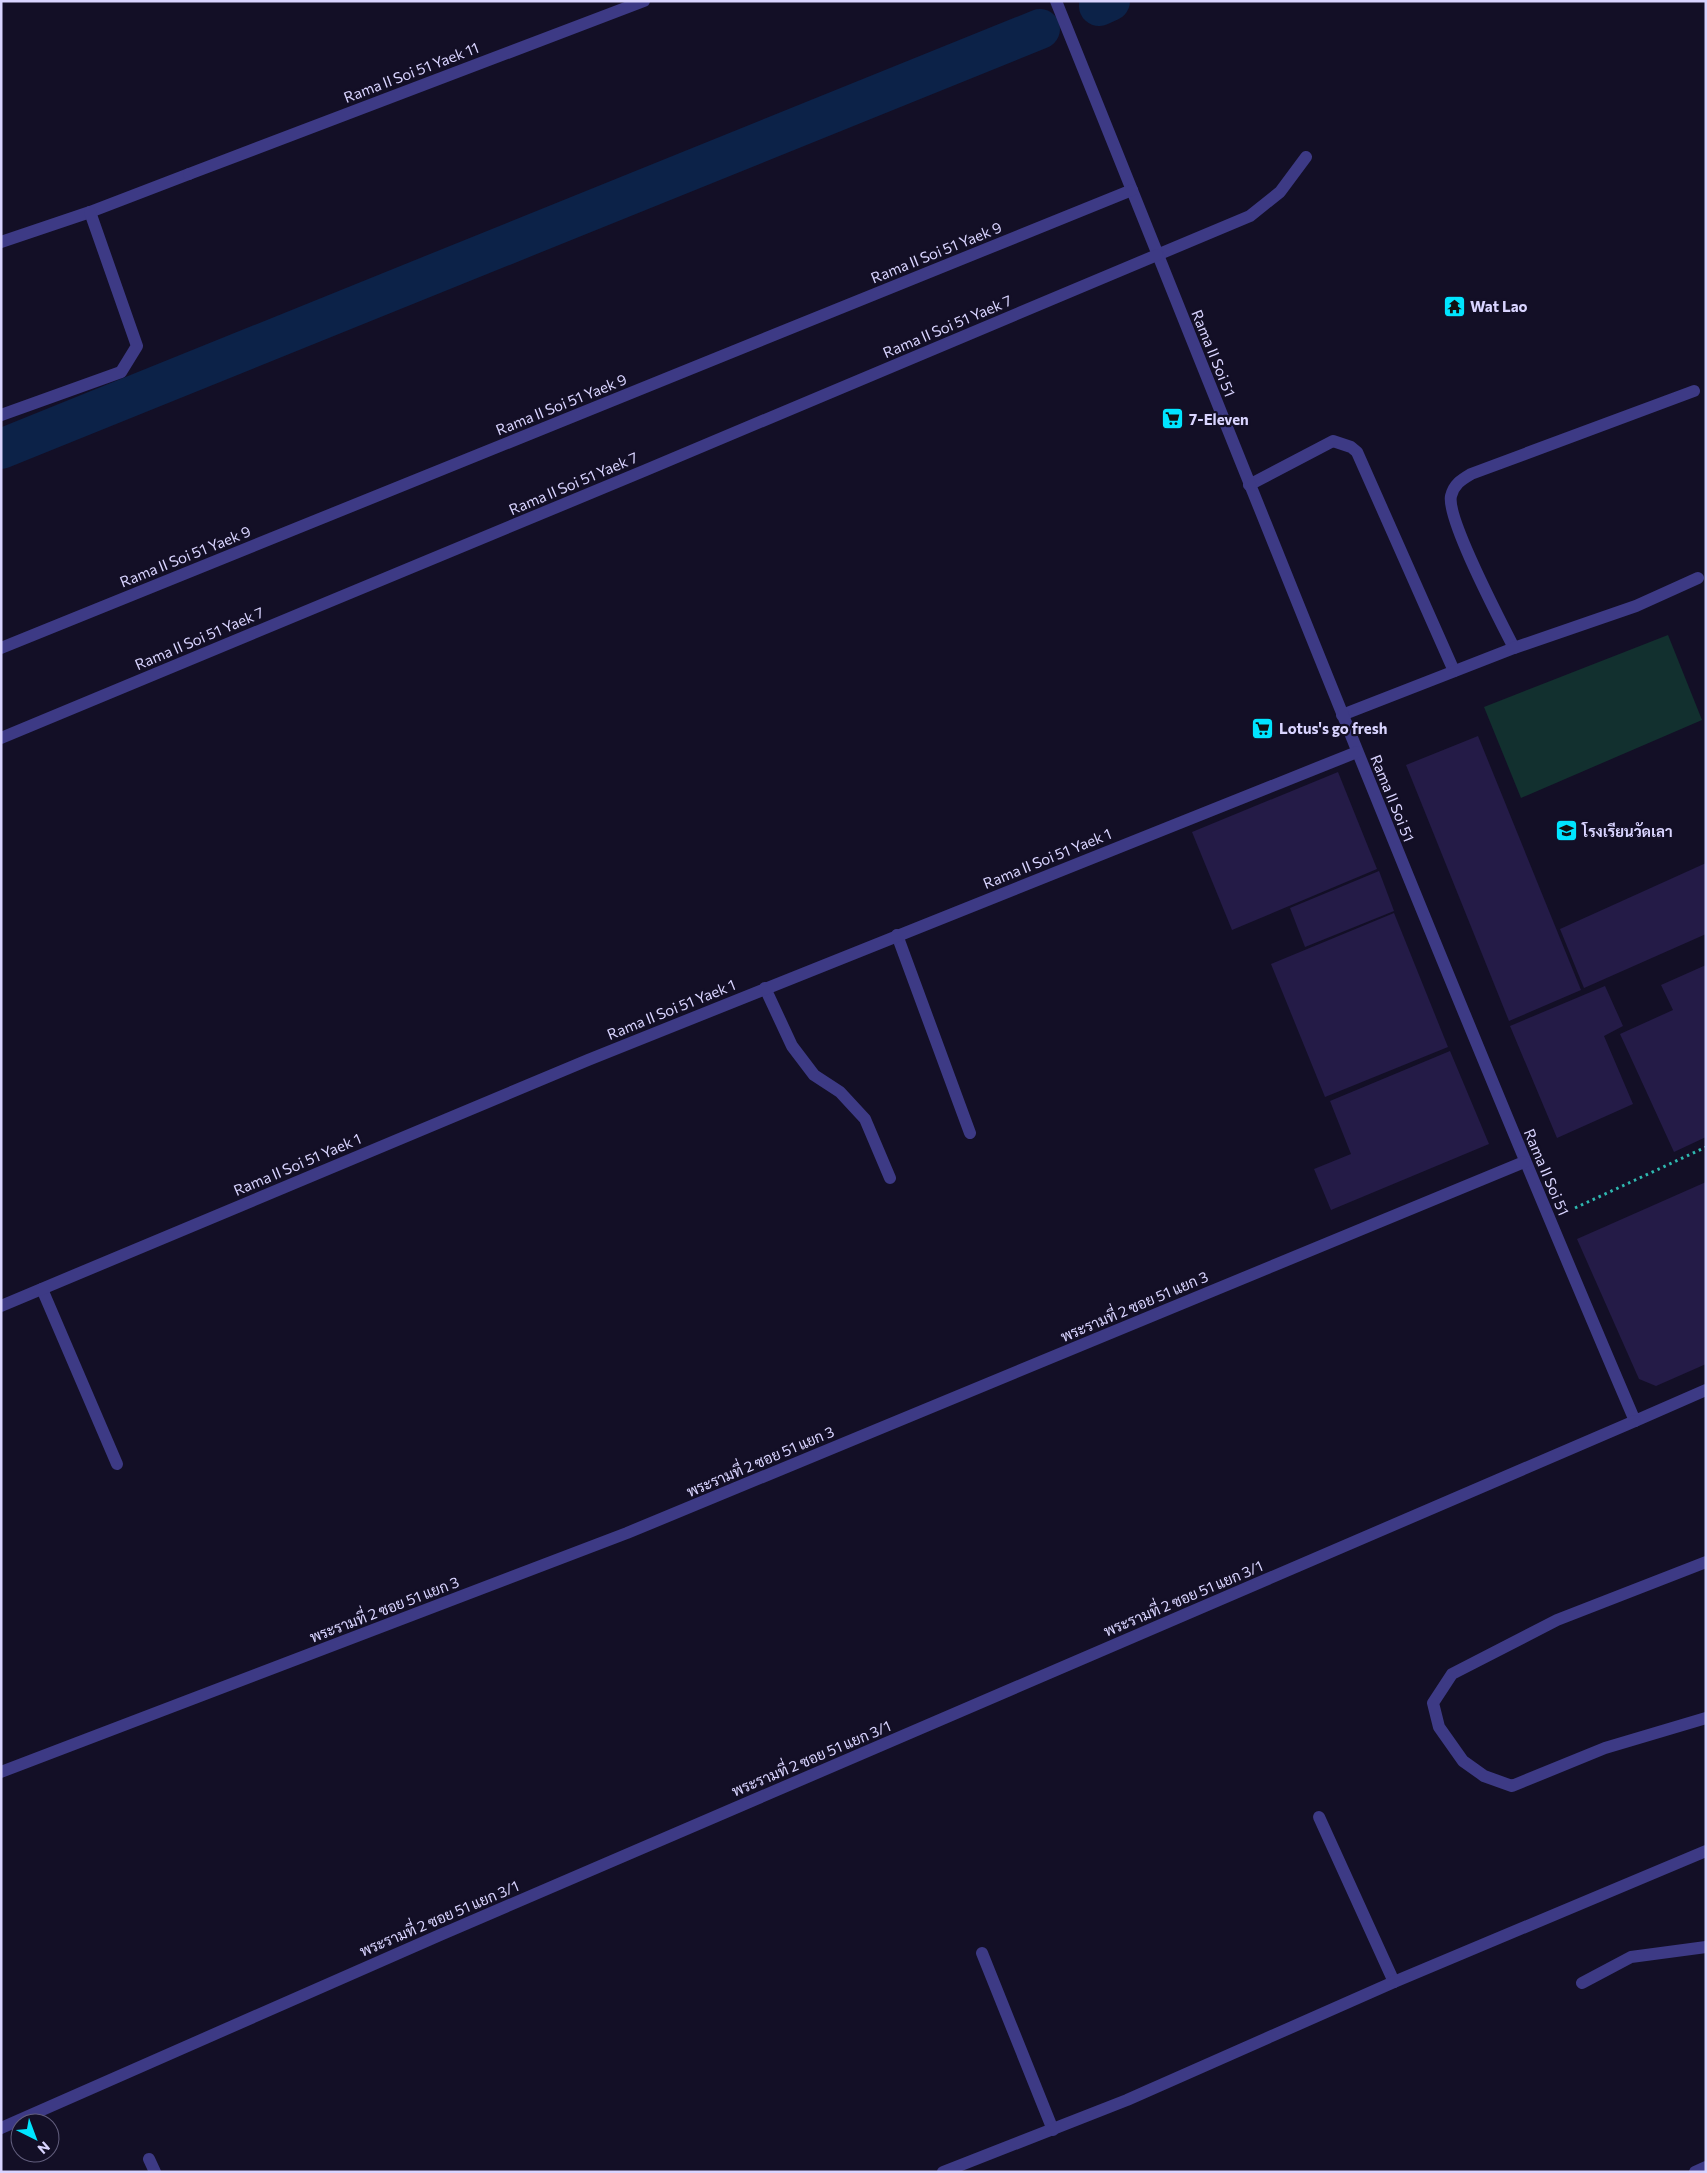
<svg xmlns="http://www.w3.org/2000/svg" width="1707" height="2173" font-family="Commissioner,Sarabun,sans-serif">
<style>
.green{fill:#12302f}
.lines{fill:none;stroke-linecap:round;stroke-linejoin:round}
.canal{stroke:#0c2248;stroke-width:40}
.building{fill:#241b47}
.path{stroke:#2fb8b0;stroke-width:3;stroke-dasharray:2.5 4;stroke-linecap:butt}
.lane{stroke:#3d3a85;stroke-width:12}
.street{stroke:#3d3a85;stroke-width:12}
.labels{text-anchor:middle;dominant-baseline:central;stroke-width:4.5;stroke-linejoin:round;paint-order:stroke}
.street-label{font-size:15px;fill:#d9d4ff;stroke:#130f26}
.poi-label{font-size:15px;font-weight:bold;fill:#d9d4ff;stroke:#130f26;text-anchor:start}
</style>
<rect width="100%" height="100%" fill="#130f26"/>
<!-- green -->
<path class="green" d="M1668 635 1702 720 1521 798 1484 707Z"/>
<g class="lines">
<!-- canal -->
<g class="canal">
<path d="M1099 6 1110 1"/>
<path d="M1 449 1040 29"/>
</g>
</g>
<!-- building -->
<g class="building">
<path d="M1478 736 1581 990 1509 1021 1406 765Z"/>
<path d="M1338 772 1377 869 1232 930 1192 832Z"/>
<path d="M1706 863V934L1584 988 1560 929Z"/>
<path d="M1379 871 1394 911 1305 947 1290 908Z"/>
<path d="M1394 913 1448 1047 1325 1097 1271 964Z"/>
<path d="M1706 965V1137L1674 1152 1620 1034 1673 1010 1661 985Z"/>
<path d="M1605 986 1623 1026 1604 1036 1633 1104 1557 1138 1510 1026Z"/>
<path d="M1450 1051 1489 1144 1331 1210 1314 1169 1351 1154 1330 1101Z"/>
<path d="M1706 1182V1364L1656 1386 1639 1379 1577 1239Z"/>
</g>
<g class="lines">
<!-- path -->
<path class="path" d="M1575 1208 1706 1147"/>
<!-- lane -->
<g class="lane">
<path d="M1 242 90 212 189 174"/>
<path d="M1157 255 1250 216 1280 192 1306 157"/>
<path d="M1 415 121 372 137 346 90 212"/>
<path d="M1249 485 1333 441 1351 447 1357 452 1454 671"/>
<path d="M1514 648C1501 622 1446 518 1451 496 1454 484 1461 480 1471 474L1694 391"/>
<path d="M1342 715 1514 648 1636 606 1698 578"/>
<path d="M1706 1562 1557 1620 1452 1674 1433 1703 1439 1727 1463 1761 1484 1776 1512 1786 1605 1748 1706 1718"/>
<path d="M982 1953 1053 2130"/>
<path d="M1582 1983 1631 1957 1706 1947"/>
<path d="M149 2159 155 2172"/>
</g>
<!-- street -->
<g class="street">
<path d="M1056 1C1247 475 1434 951 1635 1421L1706 1390"/>
<path d="M189 174 644 1"/>
<path d="M1 648 1132 190"/>
<path d="M1 738 646 470 1157 255"/>
<path d="M897 935 970 1133"/>
<path d="M765 988 792 1046 814 1075 840 1092 865 1119 890 1178"/>
<path d="M42 1289 117 1464"/>
<path d="M1 1306 588 1060 1357 752"/>
<path d="M1 1772 627 1533 1524 1162"/>
<path d="M1319 1817 1394 1982"/>
<path d="M1 2128 440 1935 1635 1421"/>
<path d="M943 2172 1127 2100 1394 1982 1706 1851"/>
<path d="M1695 2172 1706 2167"/>
</g>
</g>
<!-- icons -->
<defs>
<symbol id="temple-square" viewBox="-11 -11 22 22"><rect x="-9" y="-9" width="18" height="18" rx="4" fill="#00e5ff" stroke="#130f26"/><path d="M0-6L5-2H3V0L6.5 2.5H4V6H1.5V3h-3V6H-4V2.5H-6.5L-3 0V-2H-5Z" fill="#111"/></symbol>
<symbol id="supermarket-square" viewBox="-11 -11 22 22"><rect x="-9" y="-9" width="18" height="18" rx="4" fill="#00e5ff" stroke="#130f26"/><path d="M-6-5.5h2.5l.6 2H6L4.5 2H-2.5L-4.4-4H-6ZM-1.5 3.2a1.3 1.3 0 1 0 .1 0ZM3 3.2a1.3 1.3 0 1 0 .1 0Z" fill="#111"/></symbol>
<symbol id="school-square" viewBox="-11 -11 22 22"><rect x="-9" y="-9" width="18" height="18" rx="4" fill="#00e5ff" stroke="#130f26"/><path d="M0-5L7-2L0 1L-7-2ZM-4 1L0 2.5L4 1V4Q0 6-4 4Z" fill="#111"/></symbol>
</defs>
<g fill-rule="evenodd">
<use href="#temple-square" x="1442" y="294" width="25" height="25"/>
<use href="#supermarket-square" x="1160" y="406" width="25" height="25"/>
<use href="#supermarket-square" x="1250" y="716" width="25" height="25"/>
<use href="#school-square" x="1554" y="818" width="25" height="25"/>
</g>
<g class="labels">
<!-- street labels -->
<g class="street-label">
<text transform="translate(411 72) rotate(-21)">Rama II Soi 51 Yaek 11</text>
<text transform="translate(936 252) rotate(-22)">Rama II Soi 51 Yaek 9</text>
<text transform="translate(947 326) rotate(-23)">Rama II Soi 51 Yaek 7</text>
<text transform="translate(1214 353) rotate(68)">Rama II Soi 51</text>
<text transform="translate(561 404) rotate(-22)">Rama II Soi 51 Yaek 9</text>
<text transform="translate(573 483) rotate(-23)">Rama II Soi 51 Yaek 7</text>
<text transform="translate(185 556) rotate(-22)">Rama II Soi 51 Yaek 9</text>
<text transform="translate(199 638) rotate(-23)">Rama II Soi 51 Yaek 7</text>
<text transform="translate(1393 798) rotate(68)">Rama II Soi 51</text>
<text transform="translate(1047 858) rotate(-22)">Rama II Soi 51 Yaek 1</text>
<text transform="translate(671 1009) rotate(-22)">Rama II Soi 51 Yaek 1</text>
<text transform="translate(297 1164) rotate(-23)">Rama II Soi 51 Yaek 1</text>
<text transform="translate(1547 1172) rotate(67)">Rama II Soi 51</text>
<text transform="translate(1134 1306) rotate(-23)">พระรามที่ 2 ซอย 51 แยก 3</text>
<text transform="translate(760 1461) rotate(-23)">พระรามที่ 2 ซอย 51 แยก 3</text>
<text transform="translate(1183 1598) rotate(-23)">พระรามที่ 2 ซอย 51 แยก 3/1</text>
<text transform="translate(384 1609) rotate(-21)">พระรามที่ 2 ซอย 51 แยก 3</text>
<text transform="translate(811 1758) rotate(-23)">พระรามที่ 2 ซอย 51 แยก 3/1</text>
<text transform="translate(439 1918) rotate(-23)">พระรามที่ 2 ซอย 51 แยก 3/1</text>
</g>
<!-- poi labels -->
<g class="poi-label">
<text x="1470" y="306">Wat Lao</text>
<text x="1189" y="419">7-Eleven</text>
<text x="1279" y="728">Lotus's go fresh</text>
<text x="1582" y="831">โรงเรียนวัดเลา</text>
</g>
</g>
<!-- border -->
<rect width="1707" height="2173" fill="none" stroke="#d9d4ff" stroke-width="5"/>
<!-- north arrow -->
<g transform="translate(35 2138) rotate(138)"><circle r="24" fill="#130f26" stroke="#625e7d"/>
<path d="M0-4L9 19L0 12L-9 19Z" fill="#00e5ff"/>
<text y="-8" font-size="14" font-weight="bold" text-anchor="middle" fill="#d9d4ff">N</text>
</g>
</svg>
